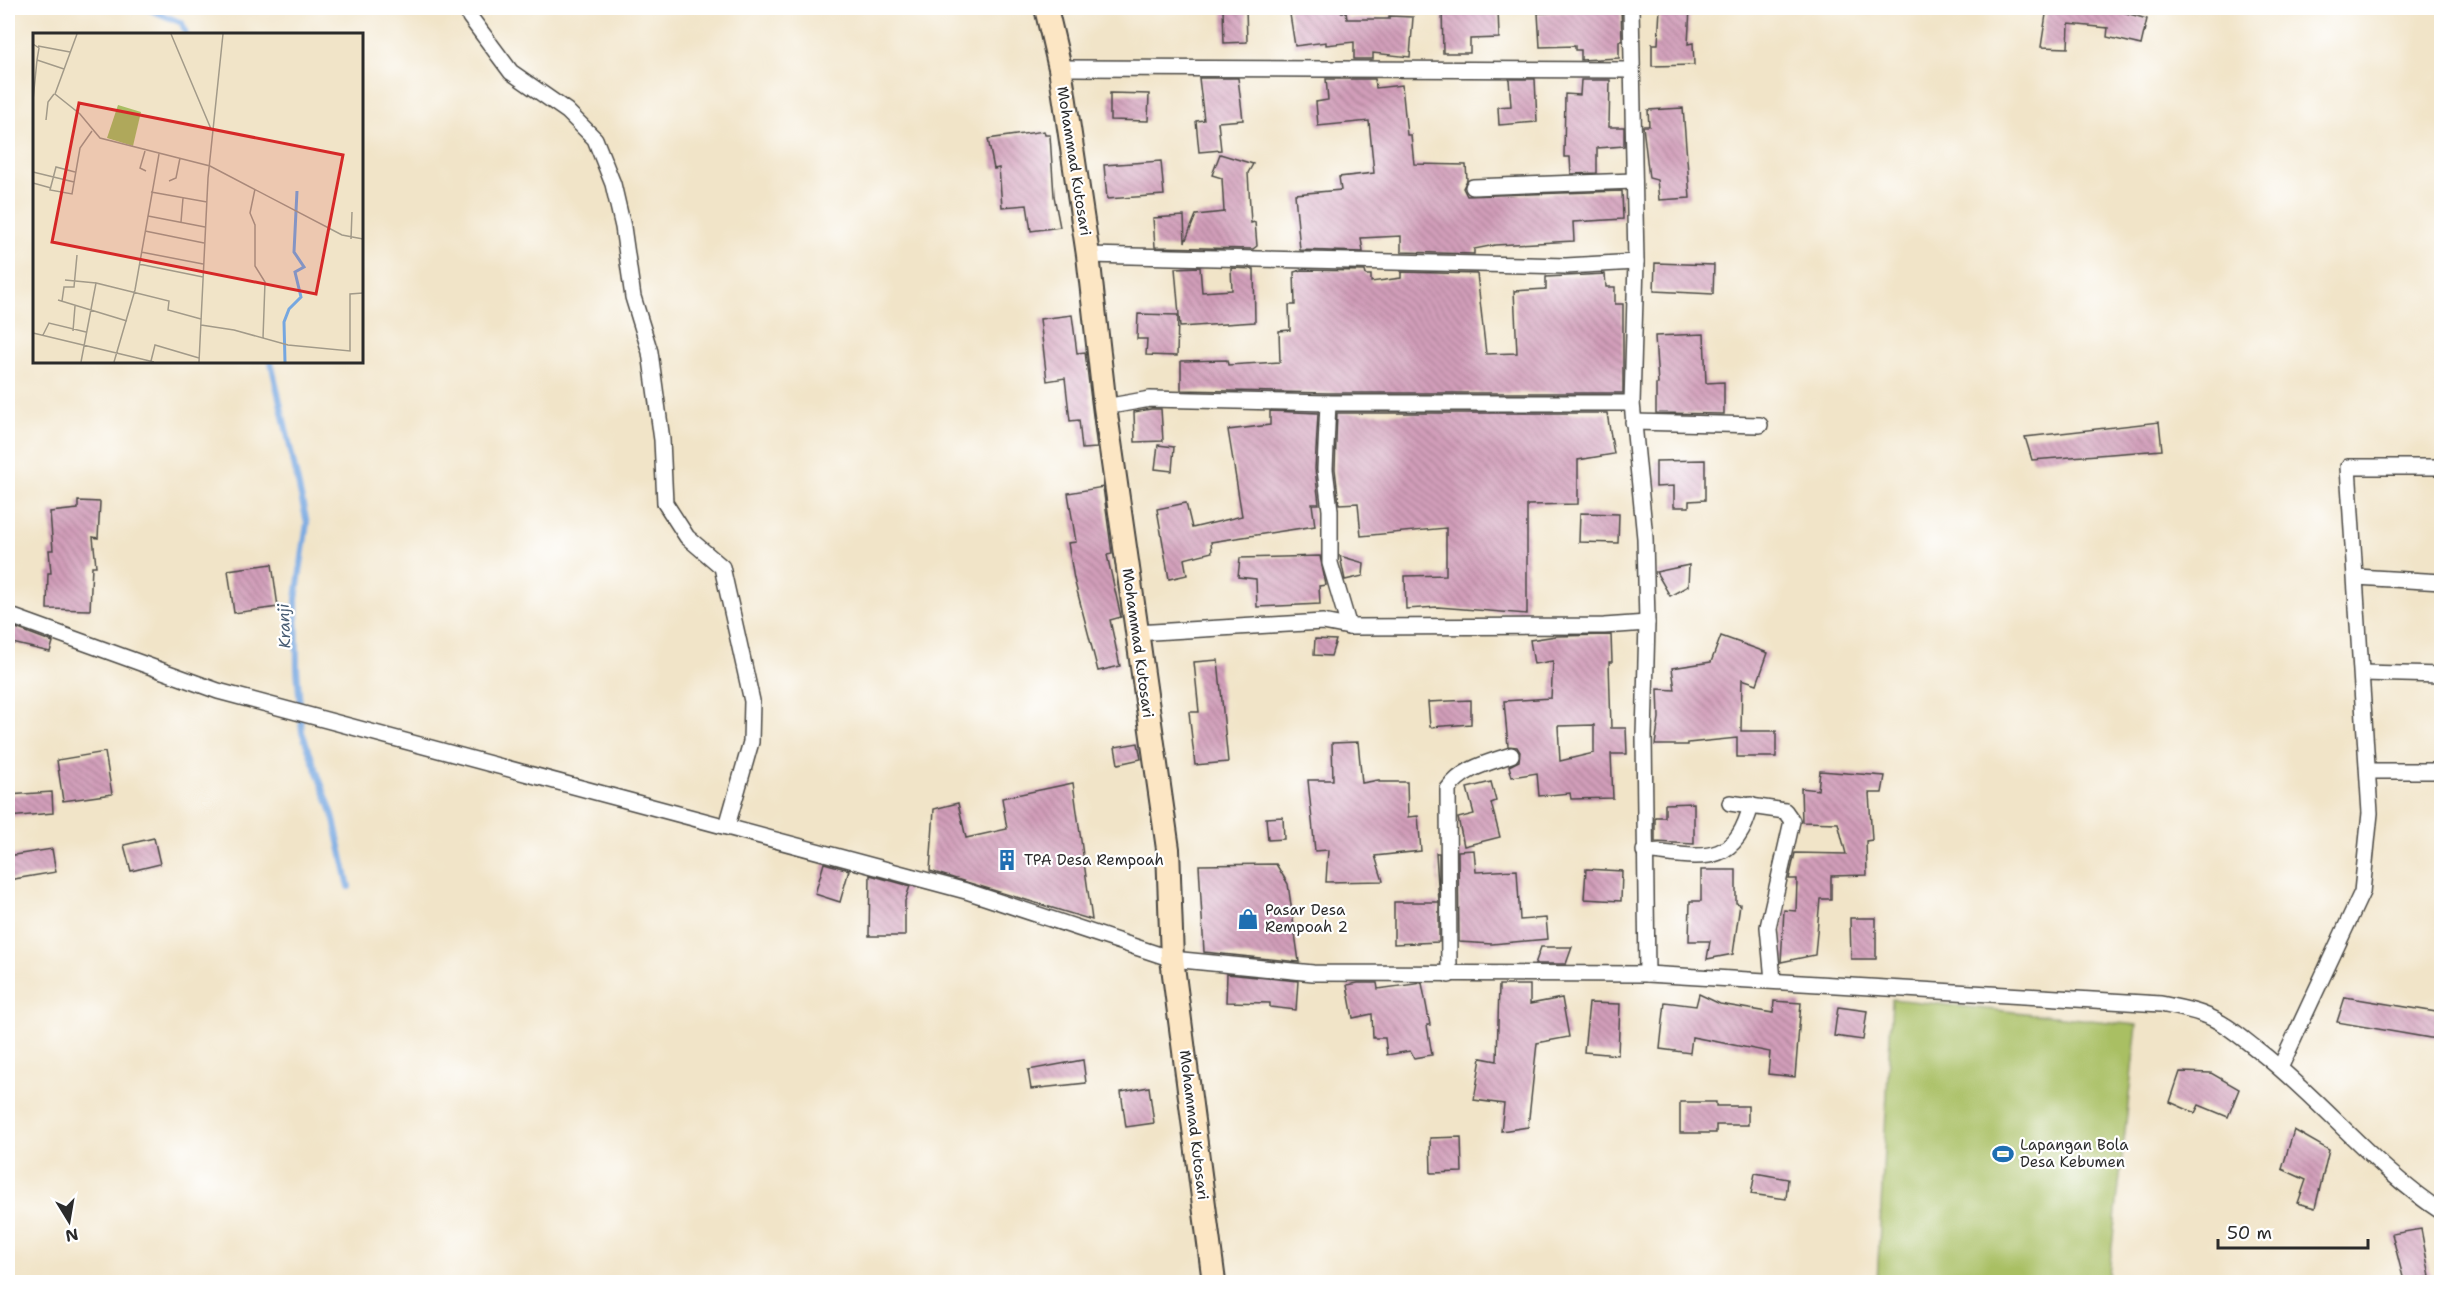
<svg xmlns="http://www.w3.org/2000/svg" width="2449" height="1290" font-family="'Shantell Sans',sans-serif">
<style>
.green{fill:#a9bf64;stroke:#6a7548;stroke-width:1.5}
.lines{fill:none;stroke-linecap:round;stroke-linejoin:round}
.stream{stroke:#76a7e0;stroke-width:6}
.building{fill:url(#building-back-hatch);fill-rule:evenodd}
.street-casing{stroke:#494743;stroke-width:18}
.secondary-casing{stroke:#494743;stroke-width:26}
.street{stroke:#fff;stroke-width:15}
.secondary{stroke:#fce6c4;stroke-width:22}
.labels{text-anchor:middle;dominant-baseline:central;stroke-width:4.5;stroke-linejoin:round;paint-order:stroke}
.street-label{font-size:15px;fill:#2b2b2b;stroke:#fff}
.poi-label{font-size:15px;fill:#2b2b2b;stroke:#fff;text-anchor:start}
.water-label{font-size:16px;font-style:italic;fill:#495d73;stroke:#fff}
.inset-river{fill:none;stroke:#76a7e0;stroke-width:3}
.inset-road{fill:none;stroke:#a29a89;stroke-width:1.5}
.view{fill:#d62828;fill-opacity:0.15;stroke:#d62828;stroke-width:3}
.inset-edge{fill:none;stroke:#2b2b2b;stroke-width:3}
</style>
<defs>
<pattern id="building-back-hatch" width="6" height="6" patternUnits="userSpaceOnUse" patternTransform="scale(1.5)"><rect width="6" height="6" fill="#d29eba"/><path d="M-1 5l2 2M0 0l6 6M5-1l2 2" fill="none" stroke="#ab8197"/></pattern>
</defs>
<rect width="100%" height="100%" fill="#fff"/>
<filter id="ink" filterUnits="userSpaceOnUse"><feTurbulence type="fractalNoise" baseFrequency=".0167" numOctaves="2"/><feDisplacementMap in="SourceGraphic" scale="12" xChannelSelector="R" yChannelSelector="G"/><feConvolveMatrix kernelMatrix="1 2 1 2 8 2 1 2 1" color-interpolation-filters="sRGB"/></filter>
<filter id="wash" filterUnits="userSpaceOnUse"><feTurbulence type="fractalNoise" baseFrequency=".008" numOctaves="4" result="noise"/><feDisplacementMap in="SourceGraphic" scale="24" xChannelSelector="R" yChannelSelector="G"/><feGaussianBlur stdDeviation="1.35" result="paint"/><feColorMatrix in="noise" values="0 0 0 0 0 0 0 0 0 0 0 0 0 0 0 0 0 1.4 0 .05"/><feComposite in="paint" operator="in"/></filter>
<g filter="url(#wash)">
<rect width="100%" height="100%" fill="#f1e4c8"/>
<!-- green -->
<path class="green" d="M1892 999 2137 1025 2108 1282H1877Z"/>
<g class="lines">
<!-- stream -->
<g class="stream">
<path d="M146 8 182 23 186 34"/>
<path d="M271 362 307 523 296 599 297 668 302 732 333 815 349 887"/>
</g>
</g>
<g id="blocks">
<!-- building -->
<g class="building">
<path d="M1223 8H1246L1247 42 1224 43Z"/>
<path d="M1289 8H1340L1341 12H1346L1347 19H1389V16L1413 17 1410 57 1373 53V59H1354V42L1326 45V42L1295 46Z"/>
<path d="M1442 8H1498L1499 38 1470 39V53H1443Z"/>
<path d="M1578 8H1621L1622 41H1619V58L1581 60V50H1575V46L1540 47 1538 13 1578 11Z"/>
<path d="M1660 8H1690L1688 44 1693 43 1694 65 1652 66V44H1658Z"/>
<path d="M2047 8H2109L2147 19 2141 45 2107 37 2108 28 2069 24 2068 48 2041 47Z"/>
<path d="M1199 78H1238L1243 120 1218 122 1221 150 1199 152 1196 121 1204 120Z"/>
<path d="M1326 79H1375L1376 88 1402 85 1407 135H1411L1414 164 1466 165 1467 180 1463 188 1467 196 1622 191 1623 219 1573 222 1574 241 1495 245 1474 249V254L1401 252V236L1361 238 1363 252 1300 250 1295 194 1341 190 1339 177 1374 173 1369 121 1318 126 1316 102 1328 100Z"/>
<path d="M1509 79H1535L1537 122 1499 125 1498 107 1511 106Z"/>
<path d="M1581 80H1610L1609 127H1624V146L1597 148V173L1571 174 1570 157H1564L1565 94 1580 95Z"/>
<path d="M1110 93 1149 94 1148 121 1110 120Z"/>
<path d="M1683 108 1690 198 1659 200 1657 180 1649 178 1643 126H1649L1648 110Z"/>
<path d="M1044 131 1045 135H1050L1054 196 1060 227 1031 231 1027 205 1002 207 999 168 994 169 988 139Z"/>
<path d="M1220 154 1253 164 1248 173 1251 223 1255 222 1257 246 1253 249 1155 247 1153 218 1184 216 1185 242 1196 215 1224 212 1222 178 1212 175Z"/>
<path d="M1161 161 1164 195 1107 199 1104 165Z"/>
<path d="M1655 263 1714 265 1713 294 1654 291Z"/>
<path d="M1200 267 1202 292 1232 290 1231 268 1254 269 1255 322 1180 327 1175 268Z"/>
<path d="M1301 270 1365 271 1366 275H1371V282L1401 278V272L1477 274 1486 354 1517 353 1514 291 1546 289V277L1605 274 1606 287H1615V304H1623V393H1328L1181 390V361L1227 360 1228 365 1280 362 1279 331 1290 330 1289 305H1295L1294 272Z"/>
<path d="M1138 314 1178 315 1177 356 1146 355 1147 339H1137Z"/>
<path d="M1072 315 1077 353 1085 352 1097 448 1082 449 1079 420 1070 421 1065 378 1047 381 1040 319Z"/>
<path d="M1704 334 1706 383 1724 382V414L1656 413V384H1658L1655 336Z"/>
<path d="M1151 409H1161L1163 441 1135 442 1134 412Z"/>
<path d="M1270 411 1318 413 1315 469 1319 504H1312L1315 526 1211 542 1212 552 1184 559 1187 575 1169 579 1157 509 1186 503 1192 528 1242 516 1228 430 1270 425Z"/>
<path d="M1337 413H1607L1614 454 1578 460V504L1527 505V614L1438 607 1406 609 1405 576 1446 575V528L1361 536 1358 503 1339 504 1335 469Z"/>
<path d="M2159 422 2162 450 2032 460 2025 437Z"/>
<path d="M1158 445 1174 447 1172 471 1155 469Z"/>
<path d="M1705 460V500L1689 501V507H1674V486L1656 487V461Z"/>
<path d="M1103 487 1112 554 1107 555 1121 617 1110 620 1120 666 1098 671 1074 579 1068 543 1076 542 1068 493Z"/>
<path d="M78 501 100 502 98 538 93 537 96 566H92L90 610 47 609 48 573H51L49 550H53L50 512 78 509Z"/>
<path d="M1580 513 1619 514 1618 543 1579 542Z"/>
<path d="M1320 556 1326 585 1319 586 1320 604 1257 607 1256 579 1238 577 1240 558Z"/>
<path d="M1340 556 1364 563 1363 576 1345 580Z"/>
<path d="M272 564 278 607 234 613 228 570Z"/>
<path d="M1689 565 1688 586 1670 596 1656 572Z"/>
<path d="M8 625 53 642 50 652 8 642Z"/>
<path d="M1611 635 1612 662H1609L1611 728H1626L1627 754H1611L1613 798 1571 799 1570 793 1539 796 1537 773 1512 777 1509 766 1519 761 1520 752 1517 747 1508 746 1504 701 1551 698 1553 661 1534 664 1530 640 1556 636ZM1594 725V753L1560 761 1558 726Z"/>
<path d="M1721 636 1768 653 1757 684 1742 679 1741 731H1776V757H1737V738L1688 743V745H1655L1659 718 1658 689 1675 690 1672 668 1711 662Z"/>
<path d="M1315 639 1336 640 1331 656 1314 655Z"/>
<path d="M1218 660 1228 762 1195 765 1189 712H1199L1194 662Z"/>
<path d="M1471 700V724L1430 727 1428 702Z"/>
<path d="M1358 742 1362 783 1379 780V782H1407L1408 817 1418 816 1421 851 1375 856 1383 881 1326 882 1328 850 1315 851 1308 780H1333L1332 743Z"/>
<path d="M1138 743 1141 759 1118 764 1115 747Z"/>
<path d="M105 752 112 794 63 801 57 760Z"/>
<path d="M1820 771 1885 776 1882 793H1869L1872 840 1866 841 1867 875 1831 876V899H1820L1815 955 1781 962 1784 910 1796 911 1797 879H1789L1795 853 1846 854 1838 823 1802 822 1801 788 1818 790Z"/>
<path d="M1491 782 1496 801 1491 803 1500 837 1464 846 1458 818 1474 814 1467 788Z"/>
<path d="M1073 783 1092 920 930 871 934 809 958 803 966 838 1007 829 1002 798Z"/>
<path d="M52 792 53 813 8 817V795Z"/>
<path d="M1694 803V844L1655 842V817H1665V804Z"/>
<path d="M1283 817 1284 839 1268 840 1266 818Z"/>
<path d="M154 838 160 864 131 871 124 845Z"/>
<path d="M52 849 56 872 8 880V856Z"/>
<path d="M1474 850 1476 872 1517 870 1520 920 1546 918 1548 939 1492 944 1459 942 1458 851Z"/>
<path d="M1436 853H1439V942L1394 944V902H1439Z"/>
<path d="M824 863 849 870 840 902 815 894Z"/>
<path d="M1276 864 1288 884 1299 962 1204 952 1199 865Z"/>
<path d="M1586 869 1622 871 1621 901 1584 899Z"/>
<path d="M1701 870H1736V903L1740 904 1733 954 1707 959 1710 941H1689L1690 901H1701Z"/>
<path d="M870 875 910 886 905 901V936H869Z"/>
<path d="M1850 918H1876V959H1851Z"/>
<path d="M1541 947H1572L1566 964H1535Z"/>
<path d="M1227 974 1298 981 1296 1010 1270 1007V1003L1226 1002Z"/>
<path d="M1358 983H1377L1378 989 1422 983 1430 1025H1427L1432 1055 1414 1058 1410 1051 1387 1055 1385 1038H1373L1372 1014 1353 1018 1347 985Z"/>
<path d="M1499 985H1530V1004L1562 998 1569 1037 1537 1043 1528 1127 1501 1131 1504 1104 1474 1100 1481 1058 1497 1061Z"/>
<path d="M1699 994 1720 1004 1773 1013 1774 1001 1801 1003 1795 1077 1768 1074 1770 1052 1692 1037 1690 1053 1660 1049 1665 1002 1696 1006Z"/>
<path d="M2345 997 2442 1013V1040L2337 1022Z"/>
<path d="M1589 1003 1620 1004 1618 1055 1584 1052Z"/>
<path d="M1838 1007 1867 1011 1863 1040 1834 1036Z"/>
<path d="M1083 1060 1086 1083 1031 1089 1028 1070Z"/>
<path d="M2180 1072 2211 1073 2239 1089 2228 1117 2199 1105 2195 1113 2170 1102Z"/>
<path d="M1149 1087 1154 1123 1126 1127 1121 1092Z"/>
<path d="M1680 1102H1716V1106H1748V1125H1716V1133H1680Z"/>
<path d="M2294 1130 2329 1150 2315 1208 2298 1203 2306 1180 2282 1169Z"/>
<path d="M1461 1137 1462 1172 1431 1173 1430 1138Z"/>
<path d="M1755 1173 1788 1179 1786 1199 1751 1194Z"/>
<path d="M2421 1229 2430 1277 2404 1281 2392 1234Z"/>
</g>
</g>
</g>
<g filter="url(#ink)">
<use href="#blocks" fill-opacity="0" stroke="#494743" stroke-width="1.5"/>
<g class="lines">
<defs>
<g id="street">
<path d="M468 8 470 17 511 72 567 111 595 139 613 184 623 227 633 297 650 352 662 440 665 503 687 537 722 567 752 701 751 742 727 826"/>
<path d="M1631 8 1636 262 1632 403 1645 538 1647 623 1644 736 1647 974"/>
<path d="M1060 68 1632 70"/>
<path d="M1473 187 1634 181"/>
<path d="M1088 255 1566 266 1636 262"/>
<path d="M1328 403 1325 469 1330 510V563L1349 627"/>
<path d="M1105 407 1150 399 1328 403H1632"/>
<path d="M1633 422 1760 425"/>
<path d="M2356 577 2442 582"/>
<path d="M8 615 218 691 966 891 1172 959 1313 973 1647 974 2161 1004C2175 1007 2189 1009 2202 1014 2223 1021 2242 1038 2259 1051 2323 1101 2373 1167 2442 1212"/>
<path d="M1136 633 1323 622 1349 627 1604 626 1647 623"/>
<path d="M2362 673 2442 675"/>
<path d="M2368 771H2442"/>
<path d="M1730 803 1785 811 1792 821 1768 927 1773 980"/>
<path d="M1644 851C1697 856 1735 871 1751 805"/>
<path d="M1449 975 1448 789C1463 768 1488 763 1511 755"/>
<path d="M2280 1068 2362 892 2370 813 2348 467H2442"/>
</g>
<path id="secondary" d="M1046 8 1060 68 1088 255 1105 407 1168 849 1172 959 1214 1282"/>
</defs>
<!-- street casing -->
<use href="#street" class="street-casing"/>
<!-- secondary casing -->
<use href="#secondary" class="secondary-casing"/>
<!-- street -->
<use href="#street" class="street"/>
<!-- secondary -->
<use href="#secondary" class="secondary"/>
</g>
</g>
<!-- icons -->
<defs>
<symbol id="building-bare" viewBox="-9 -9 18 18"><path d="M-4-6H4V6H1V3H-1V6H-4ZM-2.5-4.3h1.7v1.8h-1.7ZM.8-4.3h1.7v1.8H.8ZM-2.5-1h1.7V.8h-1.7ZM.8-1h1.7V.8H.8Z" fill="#1f6fb2" stroke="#fff" stroke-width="2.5" paint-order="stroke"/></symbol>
<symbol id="shop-bare" viewBox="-9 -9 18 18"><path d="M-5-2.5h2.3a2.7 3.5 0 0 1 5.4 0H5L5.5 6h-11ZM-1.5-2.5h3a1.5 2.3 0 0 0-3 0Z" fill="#1f6fb2" stroke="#fff" stroke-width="2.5" paint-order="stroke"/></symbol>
<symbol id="stadium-bare" viewBox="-9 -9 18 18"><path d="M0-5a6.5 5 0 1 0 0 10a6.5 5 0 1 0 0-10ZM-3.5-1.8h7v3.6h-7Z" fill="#1f6fb2" stroke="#fff" stroke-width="2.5" paint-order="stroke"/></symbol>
</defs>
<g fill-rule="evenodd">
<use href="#building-bare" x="992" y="845" width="30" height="30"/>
<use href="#shop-bare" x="1233" y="904" width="30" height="30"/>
<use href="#stadium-bare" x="1988" y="1139" width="30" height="30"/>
</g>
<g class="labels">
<!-- street labels -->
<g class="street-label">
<text transform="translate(1074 161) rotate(81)">Mohammad Kutosari</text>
<text transform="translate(1138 643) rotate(82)">Mohammad Kutosari</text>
<text transform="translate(1194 1125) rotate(83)">Mohammad Kutosari</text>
</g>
<!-- poi labels -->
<g class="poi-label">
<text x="1024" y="860">TPA Desa Rempoah</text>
<text x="1265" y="910">Pasar Desa<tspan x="1265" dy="17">Rempoah 2</tspan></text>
<text x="2020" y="1145">Lapangan Bola<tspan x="2020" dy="17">Desa Kebumen</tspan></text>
</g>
<!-- water labels -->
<g class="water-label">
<text transform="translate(284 626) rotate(-92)">Kranji</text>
</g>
</g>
<!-- overview -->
<g transform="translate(33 33)">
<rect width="330" height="330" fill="#f1e4c8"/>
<path d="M85 72 108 79 100 113 74 105Z" fill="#a9bf64"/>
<path class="inset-river" d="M252 329 251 289 256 276 268 264 262 239 271 234 261 219 264 158"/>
<path class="inset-road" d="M44 1 22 61 47 81 67 105 177 133 309 202 330 206M138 1 178 96M0 11 6 15 4 27 31 36M5 13 37 19M0 67 4 27M13 87 15 69 21 61M112 118 107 135 113 138M0 139 41 149M42 139 23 134 17 157 39 161 47 115 59 98M136 148 143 145 147 125M0 150 18 155M222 156 217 180 222 192V233L232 249 230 305M118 159 174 169M115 183 172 194M148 189 150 165M112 198 171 210M318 206 319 179M108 219 170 231M106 231 170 244M32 247 63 250M25 267 94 288M29 268 31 254H41L44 222M168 292 201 297 255 312 317 318V261L330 260M40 298 42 273M0 300 121 329M10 302 16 290 53 299M118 328 122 312 166 325M48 329 63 250 136 268 135 277 168 286M81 329 102 257 126 121M166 329 175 145 190 1"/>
<path class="view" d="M46 70 310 122 283 261 19 209Z"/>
<rect width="330" height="330" class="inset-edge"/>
</g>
<!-- margin -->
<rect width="2449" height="1290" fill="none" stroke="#fff" stroke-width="30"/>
<!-- north arrow -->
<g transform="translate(69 1221) rotate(169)" stroke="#ffffff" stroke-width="4.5" paint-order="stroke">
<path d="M0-4.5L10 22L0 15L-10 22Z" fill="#2b2b2b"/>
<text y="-9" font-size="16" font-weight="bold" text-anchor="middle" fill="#2b2b2b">N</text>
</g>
<!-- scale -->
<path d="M2218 1239v9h150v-9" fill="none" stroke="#2b2b2b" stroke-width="3"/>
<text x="2227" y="1239" font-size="18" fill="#2b2b2b" stroke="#ffffff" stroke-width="4.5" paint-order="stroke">50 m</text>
</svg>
